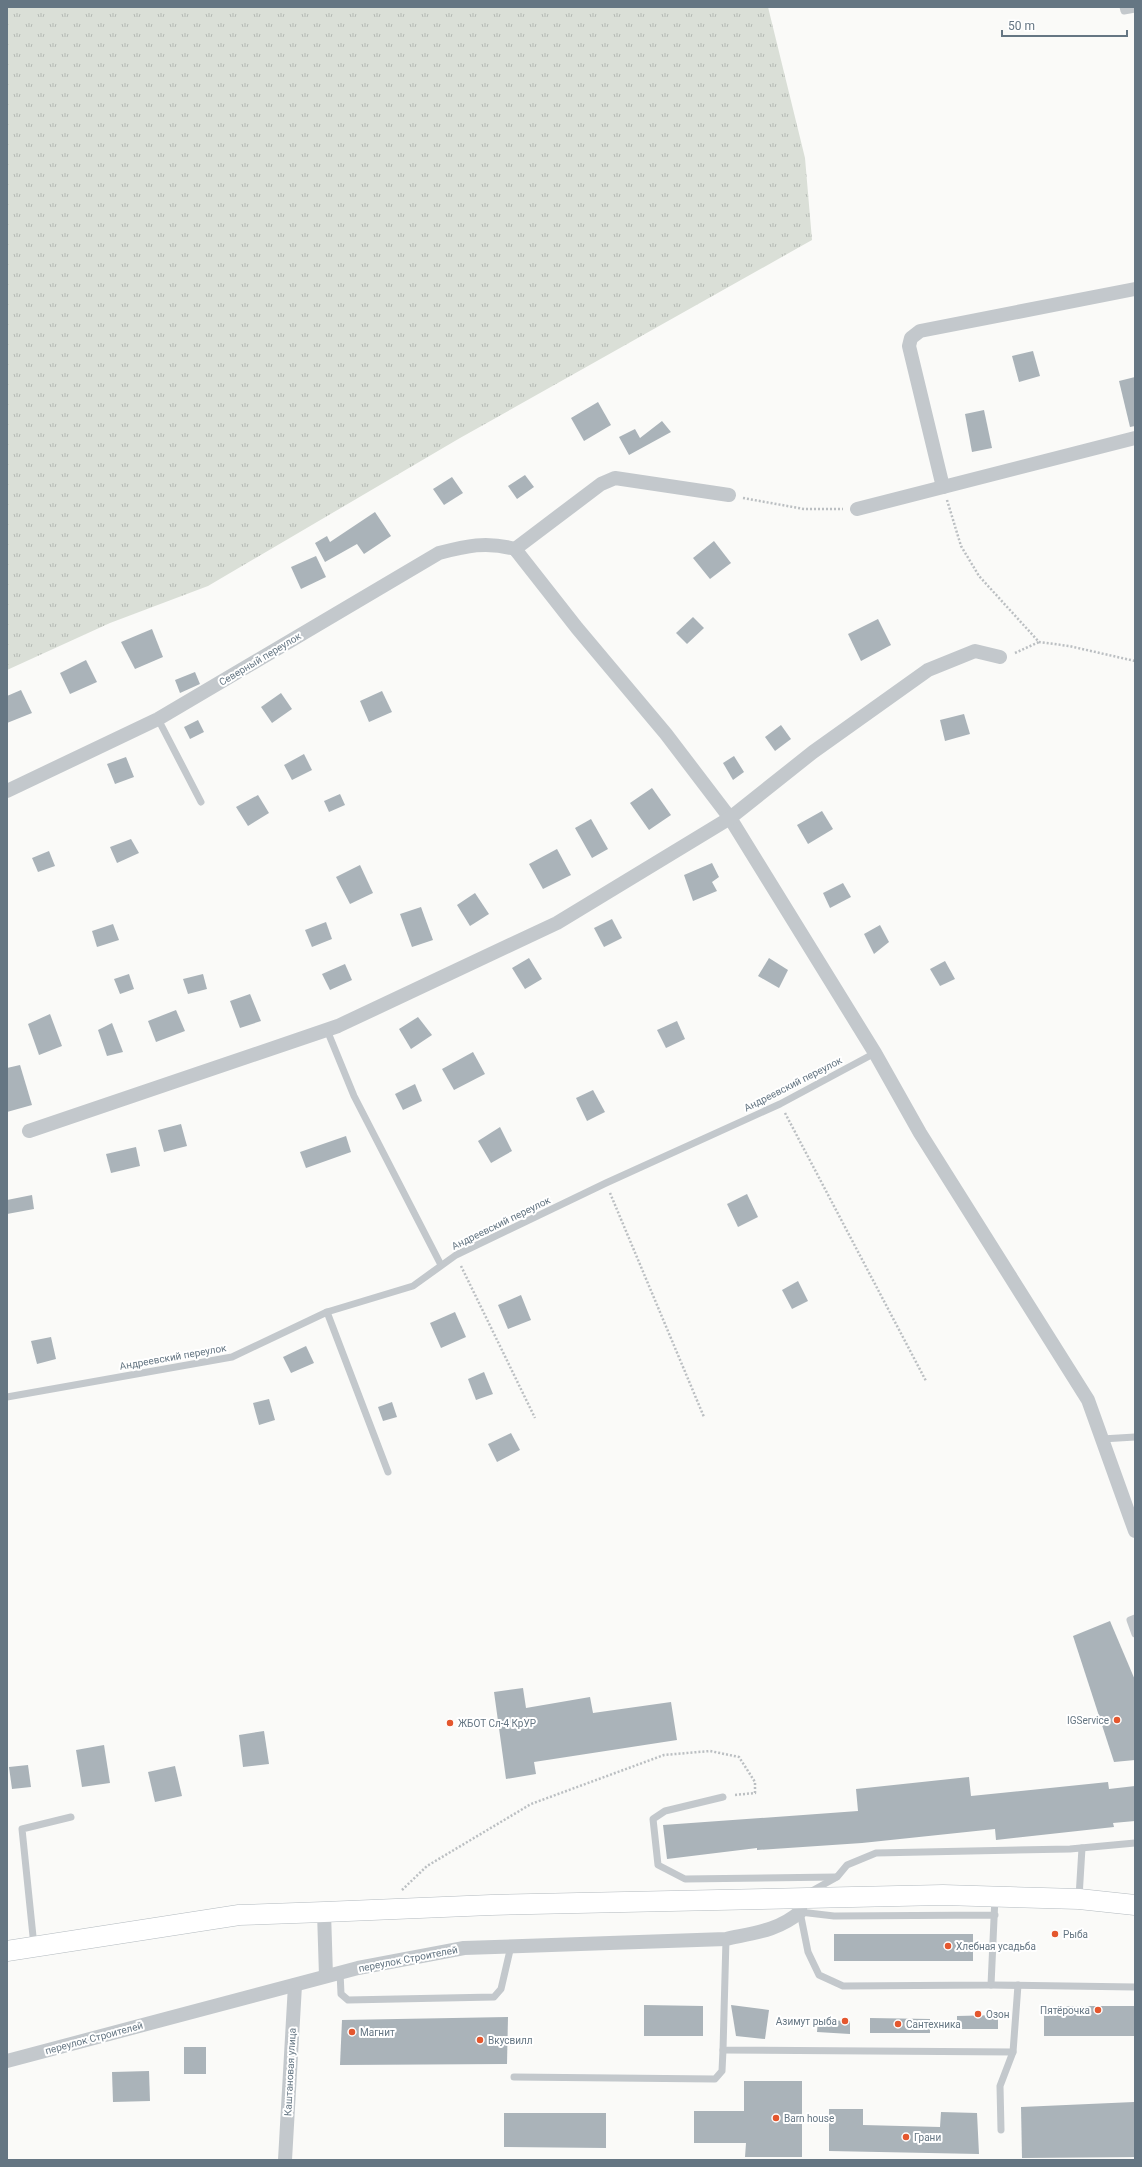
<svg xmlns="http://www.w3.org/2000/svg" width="1142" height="2167" font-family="Roboto,sans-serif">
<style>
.grass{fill:url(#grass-tufts)}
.building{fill:#aab3b9}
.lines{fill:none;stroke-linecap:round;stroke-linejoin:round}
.secondary-casing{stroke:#b3babf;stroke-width:21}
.path{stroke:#bbbfc2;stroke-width:2.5;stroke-dasharray:2 2;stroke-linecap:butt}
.service{stroke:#c3c8cc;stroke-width:7}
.minor{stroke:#c3c8cc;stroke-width:14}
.secondary{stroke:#fff;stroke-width:20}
.poi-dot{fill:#e4572e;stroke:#fff;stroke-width:1.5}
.labels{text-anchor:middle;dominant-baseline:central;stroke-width:4;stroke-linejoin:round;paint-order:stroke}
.street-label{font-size:10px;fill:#657683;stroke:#fff}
.poi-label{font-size:10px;fill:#657683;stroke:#fff;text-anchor:start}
</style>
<defs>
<pattern id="grass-tufts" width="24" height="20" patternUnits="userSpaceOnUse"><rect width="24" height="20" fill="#dadfd7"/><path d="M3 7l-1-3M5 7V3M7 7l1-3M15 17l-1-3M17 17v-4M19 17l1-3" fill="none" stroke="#b4b9b4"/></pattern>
</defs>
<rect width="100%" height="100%" fill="#fafaf8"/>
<!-- grass -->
<path class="grass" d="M7 7H768L805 158 812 240 460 438 208 586 110 623 7 670Z"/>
<!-- building -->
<g class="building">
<path d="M1033 351 1040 376 1019 382 1012 356Z"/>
<path d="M1135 377V426L1130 427 1119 381Z"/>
<path d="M598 402 611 425 584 441 571 418Z"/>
<path d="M984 410 992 448 972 452 965 414Z"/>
<path d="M662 421 671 432 629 455 619 437 635 429 640 438Z"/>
<path d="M525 475 534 487 517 499 508 486Z"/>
<path d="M452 477 463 493 444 505 433 489Z"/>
<path d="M375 512 391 536 364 554 357 544 325 562 315 543 327 536 330 542Z"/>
<path d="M714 541 731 563 710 579 693 558Z"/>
<path d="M316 556 326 577 301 589 291 567Z"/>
<path d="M693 617 704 628 687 644 676 633Z"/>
<path d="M878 619 891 645 861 661 848 634Z"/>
<path d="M152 629 163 657 135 669 121 642Z"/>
<path d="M86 660 97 682 70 694 60 673Z"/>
<path d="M195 672 200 684 180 693 175 680Z"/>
<path d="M21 690 32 713 7 723V696Z"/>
<path d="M382 691 392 712 369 722 360 701Z"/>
<path d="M281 693 292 709 272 723 261 707Z"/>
<path d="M964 714 970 734 945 741 940 720Z"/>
<path d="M198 720 204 732 190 739 184 727Z"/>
<path d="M781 725 791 739 775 751 765 737Z"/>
<path d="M304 754 312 770 292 780 284 765Z"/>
<path d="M734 756 744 772 733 780 723 763Z"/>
<path d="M126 757 134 777 115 784 107 764Z"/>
<path d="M652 788 671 815 649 830 630 803Z"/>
<path d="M340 794 345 805 329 812 324 801Z"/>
<path d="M258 795 269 813 248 826 236 807Z"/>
<path d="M822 811 833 829 808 844 797 825Z"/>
<path d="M591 819 608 849 592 858 575 828Z"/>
<path d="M131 839 139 853 117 863 110 847Z"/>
<path d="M557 849 571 875 543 889 529 864Z"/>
<path d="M49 851 55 866 38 872 32 858Z"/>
<path d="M712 863 719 877 712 882 717 891 693 901 684 875Z"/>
<path d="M360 865 373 893 350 904 336 877Z"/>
<path d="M843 883 851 897 830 908 823 893Z"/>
<path d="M475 893 489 914 470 926 457 905Z"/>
<path d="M421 907 433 940 412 947 400 914Z"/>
<path d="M612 919 622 938 604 947 594 928Z"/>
<path d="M326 922 332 939 312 947 305 930Z"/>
<path d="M113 924 119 940 97 947 92 931Z"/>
<path d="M880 925 889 942 874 954 864 934Z"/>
<path d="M529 958 542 979 525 989 512 968Z"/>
<path d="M769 958 788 970 779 988 758 976Z"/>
<path d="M945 961 955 979 940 986 930 969Z"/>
<path d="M345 964 352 980 330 990 322 974Z"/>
<path d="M129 974 134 989 120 994 114 979Z"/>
<path d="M203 974 207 989 188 994 183 979Z"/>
<path d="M250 994 261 1021 240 1028 230 1001Z"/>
<path d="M176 1010 185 1031 156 1042 148 1021Z"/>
<path d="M50 1014 62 1046 39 1055 28 1024Z"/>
<path d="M418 1017 432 1035 411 1049 399 1029Z"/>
<path d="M677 1021 685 1039 666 1048 657 1030Z"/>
<path d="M112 1023 123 1052 107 1056 98 1030Z"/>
<path d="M473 1052 485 1074 454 1090 442 1069Z"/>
<path d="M20 1065 32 1105 7 1112V1068Z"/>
<path d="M415 1084 422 1101 403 1110 395 1094Z"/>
<path d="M593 1090 605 1112 587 1121 576 1098Z"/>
<path d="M181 1124 187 1146 164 1152 158 1130Z"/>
<path d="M500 1127 512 1151 491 1163 478 1141Z"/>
<path d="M346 1136 351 1152 306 1168 300 1152Z"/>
<path d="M136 1147 140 1166 111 1173 106 1154Z"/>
<path d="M747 1194 758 1217 738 1227 727 1204Z"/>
<path d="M32 1195 34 1209 7 1214V1200Z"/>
<path d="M798 1281 808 1301 792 1309 782 1290Z"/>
<path d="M521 1295 531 1320 508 1329 498 1305Z"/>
<path d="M455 1312 466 1337 441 1348 430 1323Z"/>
<path d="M51 1337 56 1359 37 1364 31 1341Z"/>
<path d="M306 1346 314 1363 291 1373 283 1357Z"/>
<path d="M484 1372 493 1394 476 1400 468 1379Z"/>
<path d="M269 1399 275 1420 259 1425 253 1403Z"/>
<path d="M392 1402 397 1417 383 1421 378 1407Z"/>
<path d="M511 1433 520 1450 497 1462 488 1444Z"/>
<path d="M1110 1621 1135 1680V1760L1114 1762 1073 1636Z"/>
<path d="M523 1688 526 1708 590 1697 593 1713 671 1702 677 1740 534 1762 536 1774 506 1779 494 1692Z"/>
<path d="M264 1731 269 1764 243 1767 239 1735Z"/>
<path d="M104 1745 110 1783 82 1787 76 1750Z"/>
<path d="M28 1765 31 1787 12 1789 9 1767Z"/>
<path d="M175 1766 182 1796 155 1802 148 1772Z"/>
<path d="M969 1777 971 1796 1108 1782 1109 1789 1135 1786V1821L1113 1823 1114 1827 996 1840 995 1829 862 1843 757 1850V1848L667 1859 663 1825 858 1811 856 1789Z"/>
<rect x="834" y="1934" width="139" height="27"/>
<path d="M644 2005 703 2006V2036H644Z"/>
<path d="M731 2005 769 2010 765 2039 736 2036Z"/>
<rect x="1044" y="2006" width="91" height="30"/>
<path d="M998 2015V2029H957V2016Z"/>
<path d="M508 2017 507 2064 340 2065 342 2020Z"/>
<path d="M870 2018 930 2019V2033H870Z"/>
<path d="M818 2020 850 2021V2034L817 2032Z"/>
<rect x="184" y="2047" width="22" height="27"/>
<path d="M149 2071 150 2101 113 2102 112 2072Z"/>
<path d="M744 2081H802V2157H745L746 2143H694V2111H744Z"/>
<path d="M1134 2102 1135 2157 1022 2158 1021 2107Z"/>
<path d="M829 2109H863V2125L940 2127 941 2112 977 2113 979 2154 829 2151Z"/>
<path d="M504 2113H606V2148L504 2147Z"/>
</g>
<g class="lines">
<defs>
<path id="secondary" d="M7 1951 239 1915 324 1912 491 1905 943 1895 1079 1899 1135 1905"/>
</defs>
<!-- secondary casing -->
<use href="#secondary" class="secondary-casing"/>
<!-- path -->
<g class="path">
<path d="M743 498 804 509H843"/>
<path d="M947 500 961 546 979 576 1039 642 1069 646 1135 661"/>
<path d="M1015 653 1039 642"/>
<path d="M785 1113 926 1381"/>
<path d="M610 1193 704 1417"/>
<path d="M461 1266 535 1418"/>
<path d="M402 1890 427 1866 531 1804 664 1755 710 1751 739 1757 755 1782V1793L734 1795"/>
</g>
<!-- service -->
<g class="service">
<path d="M1123 7 1124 11 1135 9"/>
<path d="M158 719 201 802"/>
<path d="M327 1030 354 1096 441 1265"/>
<path d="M327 1312 388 1472"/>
<path d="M7 1397 232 1357 327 1312 413 1286 456 1255 606 1183 780 1104 875 1053"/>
<path d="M1102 1439 1135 1437"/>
<path d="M1135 1618 1130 1620 1135 1634"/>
<path d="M723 1797 665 1811 653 1819 658 1865 685 1879 836 1877"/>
<path d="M810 1892 837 1877 847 1865 876 1853 1070 1849 1135 1843"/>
<path d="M1079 1897 1082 1848"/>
<path d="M995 1915 834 1916 800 1912 808 1952 819 1975 843 1986 991 1985 995 1897"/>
<path d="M726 1939 723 2050 1013 2052"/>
<path d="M34 1946 22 1829 71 1817"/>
<path d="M340 1972 341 1994 348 2000 494 1997 501 1989 511 1946"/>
<path d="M991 1985 1135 1987"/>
<path d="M514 2077 715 2079 722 2071 723 2050"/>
<path d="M1001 2130 1000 2086 1013 2052 1018 1985"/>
</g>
<!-- minor -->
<g class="minor">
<path d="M943 487 909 346 911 338 920 331 1135 289"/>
<path d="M857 509 1135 438"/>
<path d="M515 549 577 628 666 734 730 818 875 1053 920 1133 1088 1400 1135 1531"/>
<path d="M515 549 601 484 615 478 729 495"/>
<path d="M7 791 158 719 439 553C466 546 486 541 515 549"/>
<path d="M29 1131 338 1026 557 923 730 818 813 752 928 670 975 651 1000 657"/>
<path d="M324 1912 326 1976"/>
<path d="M7 2061 358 1968 464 1948 726 1939C753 1933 778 1931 800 1912V1898"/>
<path d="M285 2160 295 1985"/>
</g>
<!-- secondary -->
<use href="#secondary" class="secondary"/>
</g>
<!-- markers -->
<g class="poi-dot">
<circle cx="1117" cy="1720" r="4"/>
<circle cx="450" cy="1723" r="4"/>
<circle cx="1055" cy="1934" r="4"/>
<circle cx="948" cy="1946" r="4"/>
<circle cx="1098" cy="2010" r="4"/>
<circle cx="978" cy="2014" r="4"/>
<circle cx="845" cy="2021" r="4"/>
<circle cx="898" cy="2024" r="4"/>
<circle cx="352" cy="2032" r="4"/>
<circle cx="480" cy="2040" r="4"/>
<circle cx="776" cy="2118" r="4"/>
<circle cx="906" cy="2137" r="4"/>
</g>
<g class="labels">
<!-- street labels -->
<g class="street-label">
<text transform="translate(260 659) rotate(-31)">Северный переулок</text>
<text transform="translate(793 1084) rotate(-27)">Андреевский переулок</text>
<text transform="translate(501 1223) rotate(-26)">Андреевский переулок</text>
<text transform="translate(173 1357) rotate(-10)">Андреевский переулок</text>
<text transform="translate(408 1959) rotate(-11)">переулок Строителей</text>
<text transform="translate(94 2038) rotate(-15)">переулок Строителей</text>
<text transform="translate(290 2072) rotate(-87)">Каштановая улица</text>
</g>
<!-- poi labels -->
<g class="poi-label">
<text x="1109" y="1720" text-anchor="end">IGService</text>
<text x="458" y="1723">ЖБОТ Сл-4 КрУР</text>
<text x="1063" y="1934">Рыба</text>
<text x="956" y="1946">Хлебная усадьба</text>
<text x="1090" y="2010" text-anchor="end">Пятёрочка</text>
<text x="986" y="2014">Озон</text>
<text x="837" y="2021" text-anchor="end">Азимут рыба</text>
<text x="906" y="2024">Сантехника</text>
<text x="360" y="2032">Магнит</text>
<text x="488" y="2040">Вкусвилл</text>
<text x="784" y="2118">Barn house</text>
<text x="914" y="2137">Грани</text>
</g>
</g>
<!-- border -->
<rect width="1142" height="2167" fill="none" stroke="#657683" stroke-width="16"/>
<!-- scale -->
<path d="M1002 30v6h125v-6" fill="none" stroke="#657683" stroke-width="2"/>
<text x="1008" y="30" font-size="12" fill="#657683" stroke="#ffffff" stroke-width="3" paint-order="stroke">50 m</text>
</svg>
